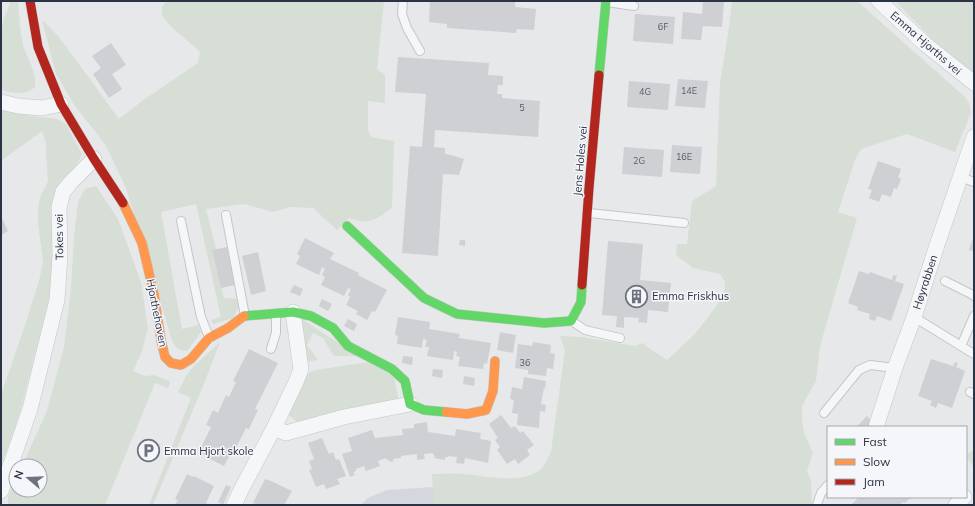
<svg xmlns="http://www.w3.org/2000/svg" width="975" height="506" font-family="Mulish,sans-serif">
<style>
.built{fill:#d4d7dd}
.green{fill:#d6ded6}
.building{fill:#ced0d3}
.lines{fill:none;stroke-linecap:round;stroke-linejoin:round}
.lane-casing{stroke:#c4c6c8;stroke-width:10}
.street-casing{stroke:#c4c6c8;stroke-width:16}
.fast-casing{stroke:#c4c6c8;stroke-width:10}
.slow-casing{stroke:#c4c6c8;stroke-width:10}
.jam-casing{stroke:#c4c6c8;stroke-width:10}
.lane{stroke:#f5f6f7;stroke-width:8}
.street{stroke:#f5f6f7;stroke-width:15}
.fast{stroke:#63d668;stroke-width:9}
.slow{stroke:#ff974d;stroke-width:9}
.jam{stroke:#b3261e;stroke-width:9}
.labels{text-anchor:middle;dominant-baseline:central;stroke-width:3;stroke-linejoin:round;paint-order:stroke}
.number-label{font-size:9px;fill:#545c69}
.street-label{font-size:11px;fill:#2b3445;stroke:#f4f6f9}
.poi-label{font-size:11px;fill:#2b3445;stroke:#f4f6f9;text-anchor:start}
</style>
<rect width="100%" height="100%" fill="#e6e8ea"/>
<!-- built -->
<path class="built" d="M434 487V505H361L368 498 387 490Z"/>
<!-- green -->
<g class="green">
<path d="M11 1H18C19 16 20 30 23 45 27 59 37 72 35 87 25 96 13 93 1 90V31L4 18Z"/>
<path d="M166 1H384L377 69 385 75V103L368 101V130L371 137 394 141 392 208C377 219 368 226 349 218L337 230 313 208 290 207 273 212 244 204 206 209 216 249 212 250 224 298 237 299 238 309 233 318 213 324 211 320 221 317 196 204 161 212 182 329 198 325 201 332 187 351C176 350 175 347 171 337L126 188 105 144 75 106 56 74 42 20 59 37 119 119 142 101 198 63 200 52C190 41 169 28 163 16 161 13 162 10 162 7Z"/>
<path d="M732 1H857L965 97 969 103 971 113 955 152 907 134 861 149 855 160 838 212 857 218 820 346 816 381 802 406V419L804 433 813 453 807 471 811 480 812 505H434L432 474C442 474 451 473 461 474 483 475 514 484 535 473 544 469 547 460 551 452L565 350 560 336 581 337 635 346 643 343 650 349 667 360 696 333 724 296 725 282 720 274 693 268 676 255 677 244H687L692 201 716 186 720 83 729 28Z"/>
<path d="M895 1H974V74L931 38Z"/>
<path d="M1 110 33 116 57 119 66 124 82 154 77 164 70 174 53 283 19 416 1 466V395L26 322 39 281 43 263 38 223V210L40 197 48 181 46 155V143L42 131 1 161Z"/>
<path d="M96 186 118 219 141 282 148 328 142 351 133 371 145 376 154 375 169 381 170 384 168 388 155 383 105 505H8V497L16 480V490H40V466H22L47 411 64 347 71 288 74 237 78 202 85 189Z"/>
<path d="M299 317 358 356H334L323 338 313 333 307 345 318 360 305 362Z"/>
<path d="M220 342 203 386 153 505H149L191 398 178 392 186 376 192 368Z"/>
<path d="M369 362 394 377 399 402 298 423 287 413 303 377 315 370Z"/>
<path d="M974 450V468L966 456V455Z"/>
</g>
<!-- building -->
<g class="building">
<path d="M430 1H515V7L536 9 534 30 517 29 516 33 447 28V24L429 22Z"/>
<path d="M703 1H724L722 27 703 26 701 40 681 39 683 12 702 14Z"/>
<path d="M635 14 675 17 673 44 633 41Z"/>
<path d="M111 43 126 65 112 74 122 89 109 98 93 74 101 68 92 56Z"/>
<path d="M398 57 489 63 488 75 503 76V85H498L497 94H502V98L540 101 538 137 435 130 434 147 445 148V154L451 155 464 159 459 175 443 174 438 256 402 253 410 146 422 147 426 94 395 92Z"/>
<path d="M678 79 708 81 705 108 675 106Z"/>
<path d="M629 81 670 84 668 110 627 107Z"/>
<path d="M672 145 702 147 700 174 670 172Z"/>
<path d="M624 147 664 150 662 177 622 174Z"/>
<path d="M878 161 901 169 898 177 901 179 897 189 894 188 891 197 882 194 879 202 869 198 872 190 868 189Z"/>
<path d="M1 216 8 231 1 235Z"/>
<path d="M974 236V251L969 250Z"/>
<path d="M305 238 334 253 330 259 359 273 358 275 387 290 375 312 372 311 367 320 356 314 358 311 346 305 350 297 348 295 351 289 348 288 344 296 321 285 325 277 322 275 325 269 322 267 319 275 296 264 300 256 297 254Z"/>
<path d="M460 240H465V246L459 245Z"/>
<path d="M608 241 643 244 640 280 671 283 668 312 648 310 647 323 638 322 639 318 624 317V328L616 327 617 316 602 315Z"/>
<path d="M227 247 235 285 221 288 212 250Z"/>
<path d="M258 252 266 291 251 295 242 256Z"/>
<path d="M859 271 869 274 870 272 892 280 893 275 897 276 895 281 904 284 891 321 877 316 875 321 869 319 870 314 857 310 858 307 848 303Z"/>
<path d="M294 285 303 289 300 296 290 292Z"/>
<path d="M322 299 332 304 328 311 319 306Z"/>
<path d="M398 317 430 322 429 329 460 334 459 338 491 343 487 364 484 363 483 369 458 366 460 357 456 356 457 352 454 351 453 360 427 356 429 347H425L427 340 423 339 422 348 397 344 398 336 395 335Z"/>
<path d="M348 319 357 324 354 331 344 326Z"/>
<path d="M500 332 516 335 513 353 497 350Z"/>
<path d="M533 342 551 345 550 353 555 354 553 369 547 368 546 376 528 374V370L515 368 518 344 532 346Z"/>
<path d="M249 349 278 363 255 409 258 410 249 429 246 428 235 450 233 449 224 466 204 456V455L199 452 211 427 206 425 213 410 218 413 226 395 229 397 236 382 233 381Z"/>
<path d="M403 356 413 357 412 365 402 363Z"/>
<path d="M931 359 953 366 955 362 958 363 956 367 965 371 952 408 938 403 936 408 930 405 932 401 918 396Z"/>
<path d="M433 369 443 370 442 378 432 376Z"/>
<path d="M464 376 475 378 474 386 463 384Z"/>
<path d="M524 377 546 381 545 389 544 388 541 404 546 405 545 412 540 411 539 428 517 425 518 414 512 413 514 400 510 399 512 387 522 389Z"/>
<path d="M501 415 511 428 515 426 520 433 523 431 534 445 527 450 530 455 518 464 515 459 507 464 497 450 500 447 495 440 498 438 489 424Z"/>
<path d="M867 416 873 422 868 427H856Z"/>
<path d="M427 422 428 432 455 436 456 429 481 433 480 439 491 441 488 463 465 458 464 464 456 463 457 457 448 456V457H445V460L434 458 435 455H433V453L424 454 425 459 417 460V454L401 456V458L393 459 394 461 389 462V460H387L386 458 378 461 380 466 366 471 364 466 356 469V471L353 472 355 475 350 477 342 454 352 451 348 438 372 430 375 438 403 435 402 429 414 428V424Z"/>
<path d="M322 438 329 454 333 452 336 460 339 459 346 476 337 479 340 484 326 489 324 484 316 487 309 470 312 469 309 461 314 459 308 443Z"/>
<path d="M187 474 193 477 194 476 214 486 206 503 210 505H175L178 500 175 499Z"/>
<path d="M265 479 271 481 292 491 284 505H255L256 504 253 503Z"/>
<path d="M226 485 231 487 223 505 218 502Z"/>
<path d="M859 497H913L911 499 910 498 905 503 903 502 900 505H851Z"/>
</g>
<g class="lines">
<defs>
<g id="lane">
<path d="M403 1 402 14 407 28 420 51"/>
<path d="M607 2 634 6"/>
<path d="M960 177 974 182"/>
<path d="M589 213 684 223"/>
<path d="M226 215 245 316"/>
<path d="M181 221 201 317 209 337"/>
<path d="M945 281 971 294 974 296"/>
<path d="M914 317 961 346 974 354"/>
<path d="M572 321 585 330 620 338"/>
<path d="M961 346 974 316"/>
<path d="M271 349 276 333V314"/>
<path d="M970 392 974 394"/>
<path d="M824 413 859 370 870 365 895 368"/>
<path d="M817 505 821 493 828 485"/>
</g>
<g id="street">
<path d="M879 1 925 44 974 83"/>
<path d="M1 102 18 106 42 108 61 104"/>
<path d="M876 427 895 368 914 317 937 245 974 137"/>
<path d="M274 428 286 433 344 417 410 404"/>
<path d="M1 491 12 461 30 409 57 300 60 256 59 207 63 192 71 182 94 159"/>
<path d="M234 505 242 488 274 428 296 382 301 369 293 312"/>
<path d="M956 505 964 497"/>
</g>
<g id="fast">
<path d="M599 75 606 1"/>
<path d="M347 226 424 298 457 314 544 323 571 321 581 302 582 285"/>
<path d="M244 316 293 312 311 316 333 328 348 346 392 369 405 381 410 404 424 410 446 412"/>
</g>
<g id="slow">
<path d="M123 203 142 243 154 294 161 340 165 357 171 363 181 365 191 359 209 338 228 328 244 316"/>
<path d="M446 412 467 414 486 410 493 391 495 361"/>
</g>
<g id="jam">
<path d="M30 1 38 47 61 104 94 159 123 203"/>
<path d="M582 285 589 188 599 75"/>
</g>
</defs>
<!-- lane casing -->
<use href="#lane" class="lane-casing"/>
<!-- street casing -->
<use href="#street" class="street-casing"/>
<!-- fast casing -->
<use href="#fast" class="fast-casing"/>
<!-- slow casing -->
<use href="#slow" class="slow-casing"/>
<!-- jam casing -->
<use href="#jam" class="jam-casing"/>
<!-- lane -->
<use href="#lane" class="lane"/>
<!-- street -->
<use href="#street" class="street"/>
<!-- fast -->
<use href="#fast" class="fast"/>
<!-- slow -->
<use href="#slow" class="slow"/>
<!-- jam -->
<use href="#jam" class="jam"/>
</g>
<!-- icons -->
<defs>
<symbol id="building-ring" viewBox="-11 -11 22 22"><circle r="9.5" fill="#f4f6f9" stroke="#6c737f" stroke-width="1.5"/><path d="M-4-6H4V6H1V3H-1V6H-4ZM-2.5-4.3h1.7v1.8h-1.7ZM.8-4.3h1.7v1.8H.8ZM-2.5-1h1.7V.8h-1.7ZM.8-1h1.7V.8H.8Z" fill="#6c737f"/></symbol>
<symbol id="parking-ring" viewBox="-11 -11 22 22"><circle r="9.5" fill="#f4f6f9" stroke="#6c737f" stroke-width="1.5"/><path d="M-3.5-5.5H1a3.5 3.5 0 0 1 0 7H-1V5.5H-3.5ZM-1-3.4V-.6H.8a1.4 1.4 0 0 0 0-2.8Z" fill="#6c737f"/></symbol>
</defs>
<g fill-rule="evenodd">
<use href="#building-ring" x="624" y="284" width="25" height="25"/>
<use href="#parking-ring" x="136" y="438" width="25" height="25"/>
</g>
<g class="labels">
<!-- number labels -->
<g class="number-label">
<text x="663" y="26">6F</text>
<text x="689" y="90">14E</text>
<text x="645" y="91">4G</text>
<text x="522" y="107">5</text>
<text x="684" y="156">16E</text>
<text x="639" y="160">2G</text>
<text x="525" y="362">36</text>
</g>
<!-- street labels -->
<g class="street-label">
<text transform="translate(926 43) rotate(41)">Emma Hjorths vei</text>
<text transform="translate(580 161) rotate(-85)">Jens Holes vei</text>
<text transform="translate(59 237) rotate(-91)">Tokes vei</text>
<text transform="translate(925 282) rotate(-72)">Høyrabben</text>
<text transform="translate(157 313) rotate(79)">Hjorthehaven</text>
</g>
<!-- poi labels -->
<g class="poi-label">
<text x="652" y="296">Emma Friskhus</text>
<text x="164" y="451">Emma Hjort skole</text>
</g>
</g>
<!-- border -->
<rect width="975" height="506" fill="none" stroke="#2b3445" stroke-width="4"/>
<!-- legend -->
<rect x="827" y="426" width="140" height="72" fill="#f4f6f9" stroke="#a4a8b1"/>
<rect x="835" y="439" width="20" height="6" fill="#63d668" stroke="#a4a8b1"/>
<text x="863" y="446" font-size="12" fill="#2b3445">Fast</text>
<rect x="835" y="459" width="20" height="6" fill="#ff974d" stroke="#a4a8b1"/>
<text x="863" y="466" font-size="12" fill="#2b3445">Slow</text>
<rect x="835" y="479" width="20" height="6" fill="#b3261e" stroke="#a4a8b1"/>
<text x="863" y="486" font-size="12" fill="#2b3445">Jam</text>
<!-- north arrow -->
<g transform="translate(28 478) rotate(289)"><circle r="19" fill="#f4f6f9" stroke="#a4a8b1"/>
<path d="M0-3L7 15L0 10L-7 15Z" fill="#6c737f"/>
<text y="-6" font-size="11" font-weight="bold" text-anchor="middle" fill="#2b3445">N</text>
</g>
</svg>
